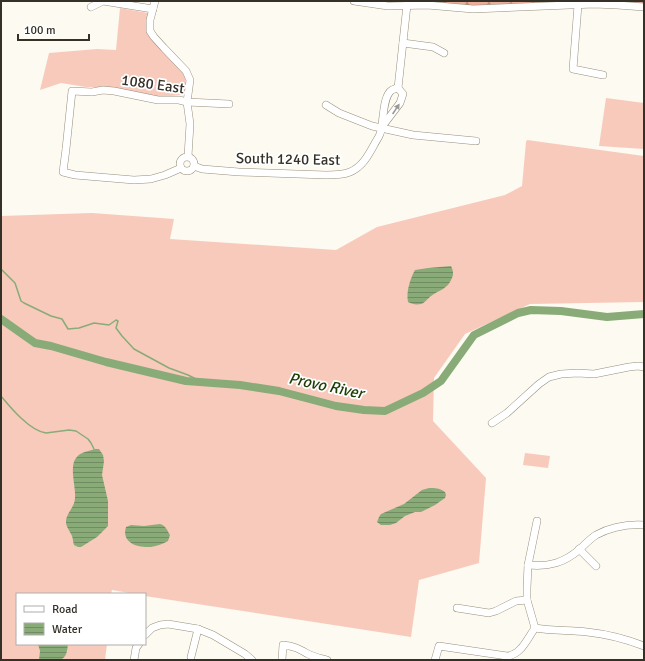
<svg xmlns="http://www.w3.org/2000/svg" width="645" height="661" font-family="Signika,sans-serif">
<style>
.grass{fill:#f8cabc}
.forest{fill:url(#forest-firs)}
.water{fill:url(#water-rules)}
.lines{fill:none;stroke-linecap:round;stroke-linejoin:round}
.stream{stroke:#89ab77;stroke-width:1.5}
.river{stroke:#89ab77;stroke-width:8}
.minor-casing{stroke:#978f7c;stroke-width:8}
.minor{stroke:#fff;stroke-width:7}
.oneway{fill:#9a9894}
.labels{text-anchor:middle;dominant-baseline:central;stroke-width:3.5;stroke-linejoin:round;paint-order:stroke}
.street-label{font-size:15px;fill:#353129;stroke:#fff}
.water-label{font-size:16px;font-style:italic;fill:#1e3d04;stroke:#fff}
</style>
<defs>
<pattern id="forest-firs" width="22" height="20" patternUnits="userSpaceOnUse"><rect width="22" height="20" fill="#eead99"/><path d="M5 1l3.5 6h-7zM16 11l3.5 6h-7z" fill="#c28d7d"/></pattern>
<pattern id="water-rules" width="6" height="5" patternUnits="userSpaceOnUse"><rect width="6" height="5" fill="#89ab77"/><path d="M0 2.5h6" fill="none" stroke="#718c62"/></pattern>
</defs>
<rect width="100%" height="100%" fill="#fdfaf1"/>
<!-- grass -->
<g class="grass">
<path d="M120 8 148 13V27L185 76 186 87 185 93 182 95 160 97 144 95 113 87H86L61 83 40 90 49 53 97 49 116 50Z"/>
<path d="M606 98 644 103V149L599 146Z"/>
<path d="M527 140 644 156V302L530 304 465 334 434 378 433 421 486 478 479 563 419 580 411 637 145 596V594H135L112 590 111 594H17V644H107L105 660H1V216L92 213 174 219 170 239 336 250 377 227 505 195 522 186 526 142Z"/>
<path d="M525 453 550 456 548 468 523 465Z"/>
</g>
<!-- forest -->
<path class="forest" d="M373 1H644V5L492 6 391 4Z"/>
<!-- water -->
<g class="water">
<path d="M451 266C453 270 454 274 452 278 447 290 440 289 431 296 427 299 425 303 421 304 416 305 412 304 408 302 406 292 410 279 415 270L428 268Z"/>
<path d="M95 449H99L103 455 104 461 102 475 108 501V526L97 537 81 547H78L74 545C73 542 73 539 72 536 70 531 66 527 66 522 66 513 75 507 75 498 76 487 69 467 76 458 80 452 89 451 95 449Z"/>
<path d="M429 488C435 488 440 488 445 492L446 495 445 498 435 505 421 512H415L405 516 396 523 390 525H381L377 522 379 517 381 514 404 504 422 490Z"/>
<path d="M160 524C166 526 167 530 170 535L168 541C163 544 157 546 151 547 138 548 121 543 126 527L131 525 144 526Z"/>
<path d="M38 644H68C67 651 67 657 60 660H39L40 651Z"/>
</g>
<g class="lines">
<!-- stream -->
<g class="stream">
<path d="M1 269 15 283 21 301 24 303 51 316 62 319 68 329 79 328 94 323 109 325 116 320 118 321 116 328 122 336 134 349 169 368 188 375 204 383"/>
<path d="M1 396C11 408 30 431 46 433L69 430 76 431 88 439 91 443 94 449"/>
</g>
<!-- river -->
<path class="river" d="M1 319 35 343 51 346 106 362 186 381 240 385 279 391 336 406 364 410 385 411 423 393 441 381 474 335 518 313 531 310 561 311 607 317 644 314"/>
<defs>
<g id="minor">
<path d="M155 1 150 20V31L154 37 164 48 186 71 190 80 187 102 190 124 188 156"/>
<path d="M354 1 388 6 427 5 473 9 594 4 617 5 644 7"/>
<path d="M578 5 573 69 603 75"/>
<path d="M91 7 103 1 153 9"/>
<path d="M403 43 433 47 444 53"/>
<path d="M326 105 339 113 372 126 413 135 476 141"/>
<path d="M381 128 400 103 403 94 398 88 407 5"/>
<circle cx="187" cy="164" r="7"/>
<path d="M194 166 202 169 239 172 326 175C334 175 343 175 350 172 362 167 368 156 374 145 376 141 379 137 380 134 384 123 382 96 392 90 394 89 396 88 398 88"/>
<path d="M181 168 165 175 151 179 134 180 75 175 63 172 66 149 72 91 92 92 103 90 114 91 158 100H179L187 102 229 104"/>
<path d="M492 423 507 413 539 384 549 377 561 374 578 373 594 374 629 367 638 366 644 367"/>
<path d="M579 549 596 566"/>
<path d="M528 565C549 567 564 563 580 549 585 544 590 539 596 535 611 527 627 524 644 525"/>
<path d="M457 608 489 613 496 611 516 601 527 600"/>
<path d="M535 628C552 631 570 630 587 632 606 634 626 639 644 646"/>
<path d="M145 635 152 628 160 625 168 624 198 629 213 635 245 654 252 660"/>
<path d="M191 657 198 629"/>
<path d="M134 660 136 648 139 644"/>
<path d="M282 660 283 645C294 646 299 649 308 654 314 657 320 658 327 660"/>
<path d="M435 660 439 646 507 656C521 655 527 639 535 628L527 600V588L528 565 537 521"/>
</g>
</defs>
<!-- minor casing -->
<use href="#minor" class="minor-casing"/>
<!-- minor -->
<use href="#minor" class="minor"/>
</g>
<!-- one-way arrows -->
<defs><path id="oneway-solid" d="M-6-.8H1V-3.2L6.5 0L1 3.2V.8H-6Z"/></defs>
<use class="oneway" href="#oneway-solid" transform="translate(396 109) rotate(-56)"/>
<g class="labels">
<!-- street labels -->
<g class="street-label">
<text transform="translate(153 84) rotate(8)">1080 East</text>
<text transform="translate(288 159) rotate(1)">South 1240 East</text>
</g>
<!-- water labels -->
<g class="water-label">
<text transform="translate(326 386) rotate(12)">Provo River</text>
</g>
</g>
<!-- border -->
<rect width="645" height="661" fill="none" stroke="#353129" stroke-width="4"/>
<!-- legend -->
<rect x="16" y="593" width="130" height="52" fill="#ffffff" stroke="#aeada9"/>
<rect x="24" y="606" width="20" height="6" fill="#ffffff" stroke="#aeada9"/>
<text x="52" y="613" font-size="12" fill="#353129">Road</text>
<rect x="24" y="623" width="20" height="12" fill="url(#water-rules)" stroke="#aeada9"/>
<text x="52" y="633" font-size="12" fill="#353129">Water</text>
<!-- scale -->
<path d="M18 34v6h71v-6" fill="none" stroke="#353129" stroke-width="2"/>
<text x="24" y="34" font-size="12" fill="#353129" stroke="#ffffff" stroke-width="3" paint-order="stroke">100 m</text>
</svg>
